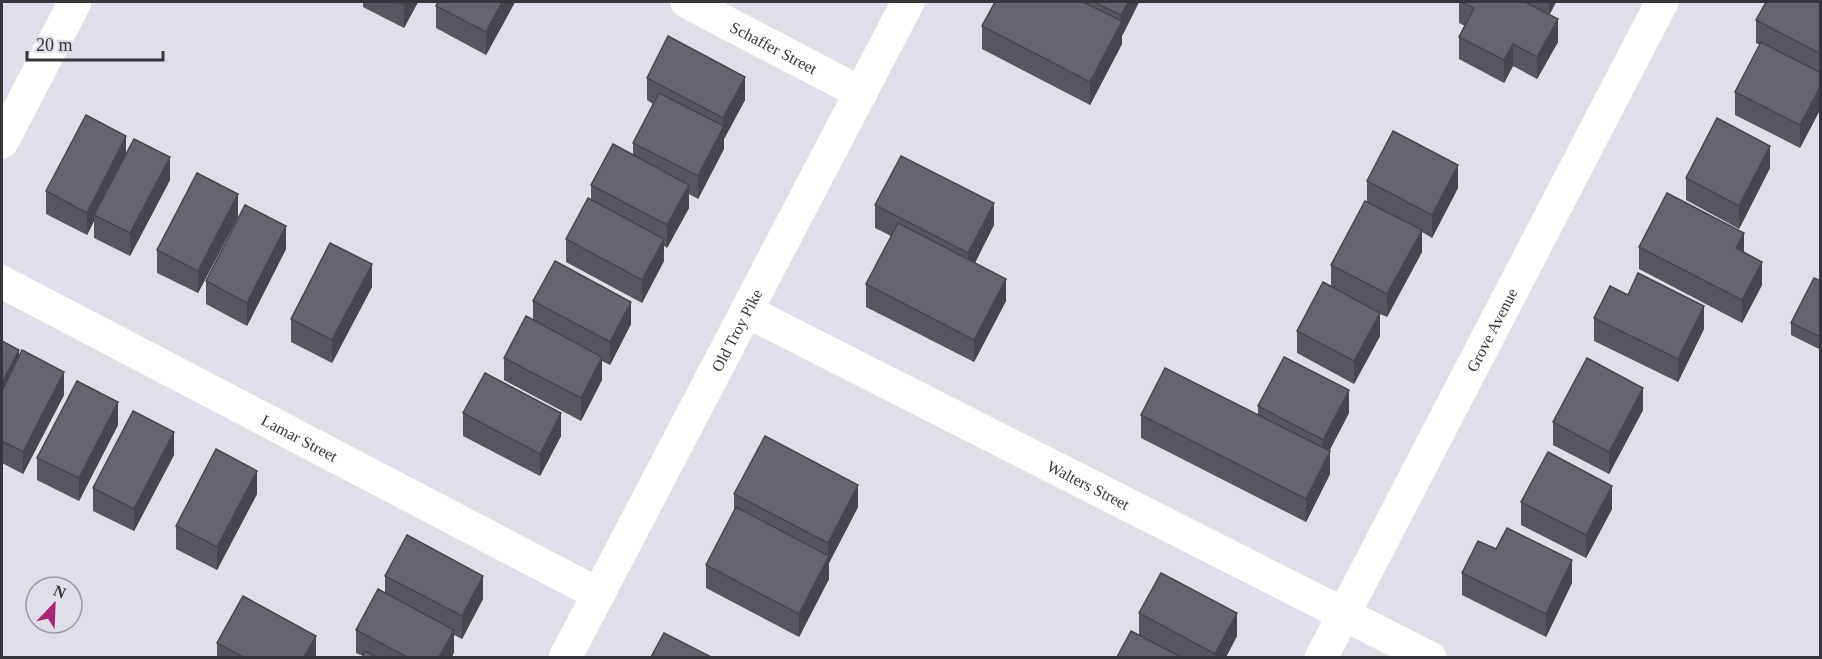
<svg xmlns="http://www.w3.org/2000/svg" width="1822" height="659" font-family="'Times New Roman',serif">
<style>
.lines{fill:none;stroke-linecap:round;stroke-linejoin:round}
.minor{stroke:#fff;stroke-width:33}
.major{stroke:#fff;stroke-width:33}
.wall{fill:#57555f}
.shaded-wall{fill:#47454d}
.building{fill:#65636e;stroke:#47454d;stroke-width:1.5}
.labels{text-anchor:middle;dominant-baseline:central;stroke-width:6;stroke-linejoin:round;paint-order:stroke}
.street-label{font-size:16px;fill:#36353a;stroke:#e0deeb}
</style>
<rect width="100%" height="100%" fill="#e0deeb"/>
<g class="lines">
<!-- minor -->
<g class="minor">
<path id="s1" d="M687 2 861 93"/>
<path d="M2 142 75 2"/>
<path id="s2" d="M2 282 598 594"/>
<path id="s3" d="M746 311 1430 658"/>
<path id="s4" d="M1321 658 1662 2"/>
</g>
<!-- major -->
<path class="major" id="s5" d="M565 658 908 2"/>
</g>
<!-- wall -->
<g class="wall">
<path d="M363 2H418L404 28 363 7Z"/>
<path d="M438 2H515L486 55 436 28V6Z"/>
<path d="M995 2H1139L1122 36V44L1090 105 982 49V26Z"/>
<path d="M1459 2H1556L1549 15 1558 42 1537 79 1513 66 1504 83 1459 59V37L1465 26 1459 23Z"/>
<path d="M1821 2V108L1800 148 1735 115V92L1760 45 1756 43V20Z"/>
<path d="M647 78 745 100 724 139V149L698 199 689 194V208L667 248 664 246V261L642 303 566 262V239L591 200V185L633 155V143L653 104 647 100Z"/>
<path d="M126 154 170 180 130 256 94 238V221L87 235 46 214V191Z"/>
<path d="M1770 168 1739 229 1686 200V178Z"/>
<path d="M1367 181 1458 188 1432 238 1422 232V252L1387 317 1380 314V336L1354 384 1297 353V331L1331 287V265L1367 202Z"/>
<path d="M875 205 994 225 975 263 1006 301 974 362 866 307V284L891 236 875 228Z"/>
<path d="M238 217 198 293 157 273V250Z"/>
<path d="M1639 247 1744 253 1762 285 1742 323 1639 269Z"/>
<path d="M286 249 247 326 206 304V281Z"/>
<path d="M1821 281V350L1791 335V323Z"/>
<path d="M372 287 332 363 291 342V319Z"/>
<path d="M1628 295 1704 329 1678 382 1594 341V318Z"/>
<path d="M533 301 631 324 610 365 602 361V380L581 421 504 380V358L533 320Z"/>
<path d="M2 341 19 357 64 395 23 474 2 463Z"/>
<path d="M1258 406 1349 413 1329 451 1330 474 1306 522 1141 438V415H1258Z"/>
<path d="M1643 410 1609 474 1553 445V422Z"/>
<path d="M463 413 561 436 540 476 463 436Z"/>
<path d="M118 425 79 501 37 480V458Z"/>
<path d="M174 455 134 531 93 511V488Z"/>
<path d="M257 494 217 570 176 549V526Z"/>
<path d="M734 494 858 507 829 563V579L799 637 706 588V565L734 511Z"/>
<path d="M1521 502 1612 509 1586 558 1521 525Z"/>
<path d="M1496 549 1572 583 1546 637 1462 595V573Z"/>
<path d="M385 576 483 599 462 639 454 635V652L452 657H362L363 656 356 653V630L385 593Z"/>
<path d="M1139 613 1237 636 1226 657H1117L1139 635Z"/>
<path d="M217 643 316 657H217Z"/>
</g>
<!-- shaded-wall -->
<g class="shaded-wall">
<path d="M406 2H418L404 28V5Z"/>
<path d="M502 2H515L486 55V32Z"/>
<path d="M1128 2H1139L1122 36V44L1090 105V82L1121 24V15Z"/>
<path d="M1549 2H1556L1549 16Z"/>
<path d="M1558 19V42L1537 79V57Z"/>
<path d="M1513 44V66L1504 83V60Z"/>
<path d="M745 77V100L724 139V149L698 199V176L723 128V118Z"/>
<path d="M1821 85V108L1800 148V125Z"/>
<path d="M126 136V159L94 215V221L87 235V213Z"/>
<path d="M1770 146V168L1739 229V206Z"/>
<path d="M170 157V180L130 256V233Z"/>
<path d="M1458 165V188L1432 238V215Z"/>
<path d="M689 185V208L667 248V225Z"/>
<path d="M238 194V217L198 293V271Z"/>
<path d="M994 203V225L968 276V253Z"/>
<path d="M286 226V249L247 326V303Z"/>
<path d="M1422 230V252L1387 317V294Z"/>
<path d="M1744 233V256L1736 248Z"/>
<path d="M664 239V261L642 303V280Z"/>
<path d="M1762 262V285L1742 323V300Z"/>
<path d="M372 264V287L332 363V340Z"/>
<path d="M1006 279V301L974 362V340Z"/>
<path d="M631 302V324L610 365V342Z"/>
<path d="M1704 306V329L1678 382V359Z"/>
<path d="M1380 313V336L1354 384V361Z"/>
<path d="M19 350V372L2 405V383Z"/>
<path d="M602 357V380L581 421V398Z"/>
<path d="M64 372V395L23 474V452Z"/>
<path d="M1643 388V410L1609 474V452Z"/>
<path d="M1349 390V413L1323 463V440Z"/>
<path d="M118 402V425L79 501V478Z"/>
<path d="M561 413V436L540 476V454Z"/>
<path d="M174 432V455L134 531V509Z"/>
<path d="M1330 451V474L1306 522V499Z"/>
<path d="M257 471V494L217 570V547Z"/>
<path d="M858 485V507L829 563V579L799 637V614L828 559V543Z"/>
<path d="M1612 486V509L1586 558V535Z"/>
<path d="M1572 560V583L1546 637V614Z"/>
<path d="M483 576V599L462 639V616Z"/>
<path d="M1237 613V636L1226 657H1215V654Z"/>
<path d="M454 630V652L452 657H439Z"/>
<path d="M316 636V657H304Z"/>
</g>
<!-- building -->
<g class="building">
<path d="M397 2H406L404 5Z"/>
<path d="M438 2H502L486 32 436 6Z"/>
<path d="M995 2H1083L1122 21 1090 82 982 26Z"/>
<path d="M1094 2H1128L1121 15Z"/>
<path d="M1461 2H1525L1558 19 1537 57 1513 44 1504 60 1459 37 1474 8Z"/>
<path d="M1766 2H1821V54L1756 20Z"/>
<path d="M668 36 745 77 723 118 647 78Z"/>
<path d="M1761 42 1821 73V85L1800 125 1735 92Z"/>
<path d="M659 93 724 126 698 176 633 143Z"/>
<path d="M86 115 126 136 87 213 46 191Z"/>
<path d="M1717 118 1770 146 1739 206 1686 178Z"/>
<path d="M1393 131 1458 165 1432 215 1367 181Z"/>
<path d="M134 139 170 157 130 233 94 215Z"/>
<path d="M613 144 689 185 667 225 591 185Z"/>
<path d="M901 156 994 203 968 253 875 205Z"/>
<path d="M197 173 238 194 198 271 157 250Z"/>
<path d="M1667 193 1744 233 1736 248 1762 262 1742 300 1639 247Z"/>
<path d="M588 198 664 239 642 280 566 239Z"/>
<path d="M1365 201 1422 230 1387 294 1331 265Z"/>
<path d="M245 205 286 226 247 303 206 281Z"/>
<path d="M898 223 1006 279 974 340 866 284Z"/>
<path d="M330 243 372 264 332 340 291 319Z"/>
<path d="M555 261 631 302 610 342 533 301Z"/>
<path d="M1638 273 1704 306 1678 359 1594 318 1610 286 1628 295Z"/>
<path d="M1814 278 1821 281V337L1791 323Z"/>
<path d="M1323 282 1380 313 1354 361 1297 331Z"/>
<path d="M526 316 602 357 581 398 504 358Z"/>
<path d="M2 341 19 350 2 383Z"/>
<path d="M22 350 64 372 23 452 2 441V391Z"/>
<path d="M1284 357 1349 390 1323 440 1258 406Z"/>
<path d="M1587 358 1643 388 1609 452 1553 422Z"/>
<path d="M1165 368 1330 451 1306 499 1141 415Z"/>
<path d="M485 373 561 413 540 454 463 413Z"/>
<path d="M77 381 118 402 79 478 37 458Z"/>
<path d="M133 411 174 432 134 509 93 488Z"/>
<path d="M765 436 858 485 828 543 734 494Z"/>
<path d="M216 449 257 471 217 547 176 526Z"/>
<path d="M1548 452 1612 486 1586 535 1521 502Z"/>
<path d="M736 507 829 556 799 614 706 565Z"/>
<path d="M1507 528 1572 560 1546 614 1462 573 1478 541 1496 549Z"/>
<path d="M407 535 483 576 462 616 385 576Z"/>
<path d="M1161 573 1237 613 1215 654 1139 613Z"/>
<path d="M378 589 454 630 439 657H407L356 630Z"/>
<path d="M243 596 316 636 304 657H243L217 643Z"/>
<path d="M1131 631 1181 657H1117Z"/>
<path d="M664 633 711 657H651Z"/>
<path d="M365 651 377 657H362Z"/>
</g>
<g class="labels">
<!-- street labels -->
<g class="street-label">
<text stroke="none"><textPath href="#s1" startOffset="98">Schaffer Street</textPath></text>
<text stroke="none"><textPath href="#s4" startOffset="370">Grove Avenue</textPath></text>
<text stroke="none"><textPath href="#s5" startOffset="370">Old Troy Pike</textPath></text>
<text stroke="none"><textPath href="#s2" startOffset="336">Lamar Street</textPath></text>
<text stroke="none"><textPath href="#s3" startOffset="384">Walters Street</textPath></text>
</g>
</g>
<!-- border -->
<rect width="1822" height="659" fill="none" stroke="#36353a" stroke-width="6"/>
<!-- north arrow -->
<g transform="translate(54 605) rotate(23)"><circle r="28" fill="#e0deeb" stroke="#9c9aa4" stroke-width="1.5"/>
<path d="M0-4.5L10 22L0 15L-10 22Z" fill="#a82774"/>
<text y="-9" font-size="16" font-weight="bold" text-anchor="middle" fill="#36353a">N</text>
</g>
<!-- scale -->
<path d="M27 51v9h136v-9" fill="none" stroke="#36353a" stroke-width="3"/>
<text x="36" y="51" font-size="18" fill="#36353a" stroke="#e0deeb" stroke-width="4.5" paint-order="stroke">20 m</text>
</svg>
